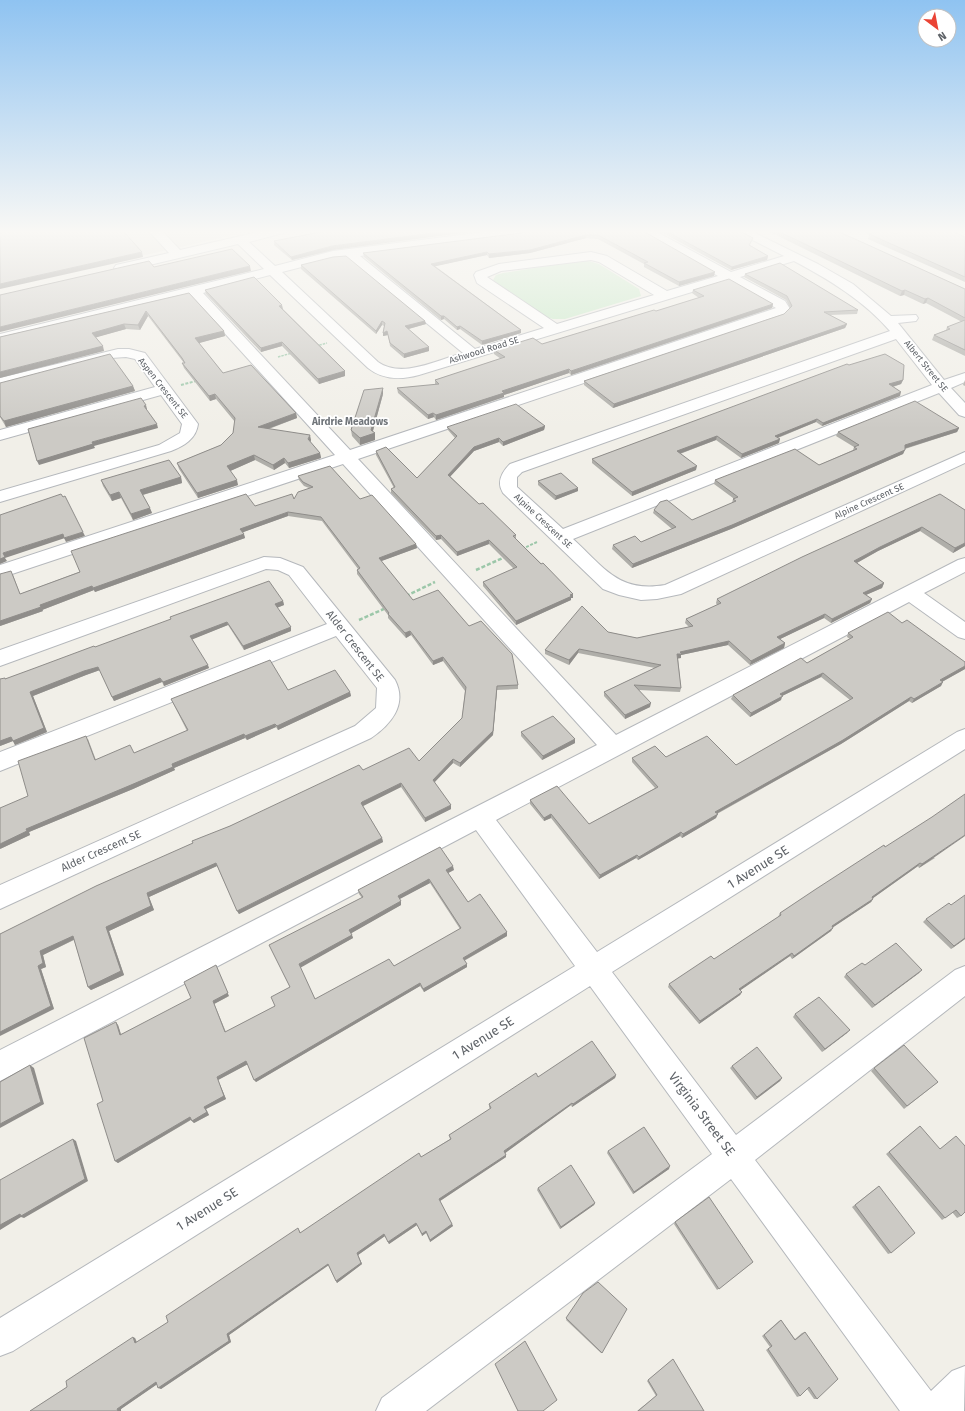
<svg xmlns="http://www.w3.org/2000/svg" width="965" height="1411" font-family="'Fira Sans',sans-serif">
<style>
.education{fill:#e1ded6}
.green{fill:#c5e8c5}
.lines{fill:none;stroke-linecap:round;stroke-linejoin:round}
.minor-casing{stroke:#b5b8bc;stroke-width:2}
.path-far2{stroke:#9cc7a9;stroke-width:1.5;stroke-dasharray:2.5 1;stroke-linecap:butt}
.path-far1{stroke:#9cc7a9;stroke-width:2;stroke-dasharray:3 1.5;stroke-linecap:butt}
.path{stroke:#9cc7a9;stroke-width:2.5;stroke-dasharray:4 2;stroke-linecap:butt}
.minor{fill:#fff;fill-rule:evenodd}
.wall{fill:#afaea9;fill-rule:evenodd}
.shaded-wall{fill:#8f8d8a}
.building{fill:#cccac5;stroke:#8f8d8a;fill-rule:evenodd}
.labels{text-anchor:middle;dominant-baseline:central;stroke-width:3.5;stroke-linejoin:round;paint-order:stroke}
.far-street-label{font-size:9px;fill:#5f6368;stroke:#fff}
.far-neighbourhood-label{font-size:10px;font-weight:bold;fill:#70757a;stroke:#fff}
.street-label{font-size:11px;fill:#5f6368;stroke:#fff}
.near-street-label{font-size:13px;fill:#5f6368;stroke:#fff}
</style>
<rect width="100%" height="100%" fill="#f1efe8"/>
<!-- education -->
<path class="education" d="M0 231H251L0 288Z"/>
<!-- green -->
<path class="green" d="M585 260 599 264 639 289 641 296 565 319H553L543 316 493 280 496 275 503 273Z"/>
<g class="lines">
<defs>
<g id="minor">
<path d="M149 231H162L180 250 262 231H285L283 233 249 242 275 266 333 251 492 231H527L521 235 360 256 475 349 544 328 477 283 474 275 476 272 499 264 591 252 607 256 667 291 718 276 639 231H655L731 272 784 256 735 231H751L818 264 853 284 891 316 916 315 918 318 916 321 898 323 944 380 965 373V382L951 388 965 403V417L959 415 939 393 573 539C604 567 618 593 665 585L965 452V463L681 594 657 599 641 600 619 595 603 589 503 493C496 482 502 472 510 464L890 331C864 301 830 280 794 261L740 277 785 301 790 309 783 316 358 459 616 735 958 560 965 558V572L924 593 965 622V639L958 637 909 602 496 820 597 952 957 732 965 729V749L612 972 736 1135 955 970 965 966V996L755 1160 931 1391 952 1371 965 1366 964 1411H900L731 1179 426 1411H376L382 1398 712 1154 590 986 13 1351 0 1356V1318L575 966 476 830 0 1081V1050L597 745 343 464 0 578V565L335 455 191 296 0 342V334L264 269 238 244 120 272 116 271 114 268 116 265 169 253ZM347 258 463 353C437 360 402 379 378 362L282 272 333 259ZM591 260 599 262 654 295 557 324 487 277 501 271ZM270 275 368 368C383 380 401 380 419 375L728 281 776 308 350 450 203 293ZM896 339 932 385 563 529 517 487V477L522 472Z"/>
<path d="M118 349H129L145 353 198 424C196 439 184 446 171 451L0 502V491L159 445 180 433 182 424 161 395 0 440V430L155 387 135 359 126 357 111 358 0 387V378Z"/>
<path d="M264 557 280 558 303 567 395 680C408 705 390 725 371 738L0 909V885L355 726 376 708 377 688 336 636 0 771V752L327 624 289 575 278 570 266 569 0 666V650Z"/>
</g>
</defs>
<!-- minor casing -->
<use href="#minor" class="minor-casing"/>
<!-- path-far2 -->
<g class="path-far2">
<path d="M864 231 870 234 878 231"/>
<path d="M316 346 327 343"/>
<path d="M278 357 292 353"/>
</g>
<!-- path-far1 -->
<g class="path-far1">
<path d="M181 385 196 381"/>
<path d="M522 549 537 542"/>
</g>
<!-- path -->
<g class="path">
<path d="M476 570 505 557"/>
<path d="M406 596 435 582"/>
<path d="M359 620 386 608"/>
</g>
<!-- minor -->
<use href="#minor" class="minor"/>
</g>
<!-- wall -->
<g class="wall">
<path d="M643 231 714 276 679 286 644 267V264L598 239 586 238 530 253 489 258 487 255 435 266 521 330V333L482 345 460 329 457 330 444 319 441 320 364 257 363 253 521 233Z"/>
<path d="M659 231H740L753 238 752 241 750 245 768 256 767 260 731 270Z"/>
<path d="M768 231H836L965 289V356L932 340 934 335 946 330 947 327 962 322 926 303 923 304 904 295 900 296Z"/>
<path d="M869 234H895L965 237V282L868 239Z"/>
<path d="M274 241 333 250 292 260 274 245Z"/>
<path d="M301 265 425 321 426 324 408 329 429 351 404 358 390 346 388 335 383 336V333L384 326 382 325 376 334 301 269Z"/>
<path d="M745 274 858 310 857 314 830 315 847 324 845 328 613 408 584 385V381L784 314 790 308 786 300 744 277Z"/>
<path d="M205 290 283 309 345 371V376L319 384 282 346 261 352 206 294Z"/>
<path d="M693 290 773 304 772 308 571 375 569 373 504 395V397L436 420 434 417 428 419 398 393 397 388 435 385V380L501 359 494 354V350L542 344 656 311 699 298 692 293Z"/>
<path d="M189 293 224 331 225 336 198 343 223 373 296 413 297 418 269 429 311 440 310 442 320 453 321 458 289 468 285 463 274 470 255 460 230 471 238 485 198 498 179 469 177 463 221 445 233 433 235 422 216 399 210 401 184 368 182 363H184L148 316 140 330 126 329 96 337 104 351 0 337Z"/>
<path d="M849 365 903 380 901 384 893 387 900 396 822 426 816 422 778 438 779 443 741 458 716 440 680 454 696 470 632 496 592 463V459Z"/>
<path d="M965 380V386L963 385Z"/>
<path d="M0 383 133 386 135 391 6 427 0 417Z"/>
<path d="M383 394 373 431 375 440 360 445 352 436 351 430Z"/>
<path d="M545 426 544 430 503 446 499 442 474 451 450 476 479 504 516 535V539L573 594V598H571V600L516 625 483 586V582L514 569 489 544 457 556 441 539 436 540 391 493V489L394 488 376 455V451L417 478 455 438 448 430 447 427Z"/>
<path d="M959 428 957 432 905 449 903 454 731 529 632 568 612 549 613 545 641 542 672 529 653 513 654 510 692 520 732 503 733 499V498L714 484 715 480 819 465 853 450 854 447 836 436 838 432Z"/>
<path d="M298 476 360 499 416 544 417 548 381 561 413 600 518 685V689L497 690 493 735 460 767 453 763 434 782 451 805V809L425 822 401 787 363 806 382 838 383 842 239 914 217 866 149 897 154 910 109 931 124 975 91 990 88 987 74 940 43 955 46 967 41 969 54 1009 0 934 230 826 363 770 419 761 462 718 465 691 443 661 433 665 411 635 406 638 388 618V615L357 574V570L358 569 322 521 288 516 243 532 245 538 95 592 94 590 42 610 43 611 0 626V574L13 575 20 594 255 506 294 499 309 488 304 486 299 480Z"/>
<path d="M181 477 182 483 143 495 152 513 133 520 121 498 112 501 103 486 101 480Z"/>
<path d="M538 481 578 491 555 500 538 485Z"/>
<path d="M965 510V546L953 553 920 531 878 551 857 563 884 583 882 588 866 595 872 599 870 603 831 623 824 618 780 639 785 643 784 648 750 665 728 645 681 655V658H678L681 688 680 692 639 690 650 707 625 719 604 696V692L655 668 578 653 569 665 545 654V650L608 632 637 638 689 627 685 623 686 619 717 605 716 603 717 599Z"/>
<path d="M283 601 284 605 277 608 291 631 244 650 228 625 192 639 209 668 164 686 162 682 114 701 100 670 86 675 33 696 47 732 15 745 13 741 0 746V679H6L95 647Z"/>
<path d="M902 623 965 662V669L942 682 941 686 912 703 909 701 841 744 717 814 716 818 682 838 680 836 638 860 636 858 599 879 551 818 544 821 530 804V800L589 824 655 788 632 762V758L666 757 736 765 850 700 821 677 782 696 781 700 750 717 731 699 733 695 807 663 850 639 847 637 848 633Z"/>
<path d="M288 690 350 692 351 696 278 730 276 727 247 740 245 738 174 768 175 770 133 789 29 832 30 835 0 849 28 796 88 739 96 760 134 753 187 731 171 699Z"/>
<path d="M521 732 575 739V743L542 760 521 736Z"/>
<path d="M885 847 935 858 919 868 918 866 873 898V899L871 902 833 927 831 931 792 959 790 956 740 990 742 992 740 995 699 1024 668 987 669 984 714 959 778 917 780 913Z"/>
<path d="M454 870 448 873 468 902 507 932V936L464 961 467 967 424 992 420 986 256 1082 248 1064 218 1080 226 1099 206 1109 209 1115 194 1123 191 1120 118 1163 115 1161 103 1101 118 1025 121 1034 229 996 214 1004 226 1032 275 1006 290 987 271 948 362 898 359 894 358 890ZM430 883 460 929 394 966 315 999 300 967 353 938 351 933 401 905 399 899Z"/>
<path d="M951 905 965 939 951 949 923 922 926 919Z"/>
<path d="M865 965 919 973 872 1008 844 977 846 974Z"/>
<path d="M795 1014 847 1033 822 1052 793 1017Z"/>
<path d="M732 1066 782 1078 780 1081 755 1100 730 1068Z"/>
<path d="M874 1068 938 1082 904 1109 871 1071Z"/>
<path d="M616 1075 615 1078 572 1107 571 1105 505 1153 506 1155V1157L440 1201 452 1224 453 1226 430 1242 426 1233 422 1236 417 1225 389 1244 385 1236 358 1255 362 1264 337 1283 328 1265 229 1335 231 1342 161 1389 157 1384 121 1409V1411H30L67 1387 135 1338 137 1342 168 1322 299 1230 301 1233 450 1139 449 1135 490 1109 489 1107V1104L538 1077Z"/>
<path d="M920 1126 961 1216 957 1218 952 1212 945 1218 942 1220 886 1154Z"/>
<path d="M608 1151 669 1169 633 1194 607 1153Z"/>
<path d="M879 1186 891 1253 888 1254 852 1207Z"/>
<path d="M538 1188 595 1203 594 1205 560 1229 537 1190Z"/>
<path d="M675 1222 753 1262 717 1290 674 1224Z"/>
<path d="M583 1293 602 1353H601L566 1320Z"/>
<path d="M781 1320 795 1339 802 1333 805 1332 817 1399H814L807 1389 800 1396 797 1397 766 1350 770 1347 762 1336 779 1321Z"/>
<path d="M672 1360 704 1411H637L656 1396 647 1381Z"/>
<path d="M495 1364 543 1411H518Z"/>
</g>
<!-- shaded-wall -->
<g class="shaded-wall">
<path d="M449 231H477L333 250 292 260 291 257 332 246Z"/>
<path d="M586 235V238L530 253 489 258V254Z"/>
<path d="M142 252 143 257 0 289V284Z"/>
<path d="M487 252V255L432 267 431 264Z"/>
<path d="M768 256 767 260 731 270 732 267Z"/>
<path d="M250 266 251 271 0 332V327Z"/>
<path d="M715 272 714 276 679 286V282Z"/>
<path d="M905 290 904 295 900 296 902 291Z"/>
<path d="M928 298 926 303 923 304 925 299Z"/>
<path d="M773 304 772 308 571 375V371Z"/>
<path d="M282 305 283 309 280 310 279 306Z"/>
<path d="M146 311 148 316 140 330 138 325Z"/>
<path d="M441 316H444V319L441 320Z"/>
<path d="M382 321V325L376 334V331Z"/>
<path d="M425 321 426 324 405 330V326Z"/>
<path d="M124 324 126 329 94 338 92 333Z"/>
<path d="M847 324 845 328 613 408 614 404Z"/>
<path d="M460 326V329L457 330V327Z"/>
<path d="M521 330V333L482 345V341Z"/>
<path d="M224 331 225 336 196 344 195 338Z"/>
<path d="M387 331 388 335 383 336V333Z"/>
<path d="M282 342V346L261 352V348Z"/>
<path d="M103 346 104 351 0 378V372Z"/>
<path d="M429 347V351L404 358V354Z"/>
<path d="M569 369V373L504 395V397L436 420V415L502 391Z"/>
<path d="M345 371V376L319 384 318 379Z"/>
<path d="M903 380 901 384 888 388 889 384Z"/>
<path d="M133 386 135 391 6 427 4 421Z"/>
<path d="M383 388V394L372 434 375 433V440L360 445V438L371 430Z"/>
<path d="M901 392 900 396 822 426 823 423Z"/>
<path d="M215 394 216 399 210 401 209 396Z"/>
<path d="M146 405 147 409 145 410 144 406Z"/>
<path d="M296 413 297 418 259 432 258 427Z"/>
<path d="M433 413 434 417 428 419V415Z"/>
<path d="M817 419 816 422 774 439 775 436Z"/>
<path d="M157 424 158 428 94 446 95 448 39 465 37 461 92 442Z"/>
<path d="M545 426 544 430 503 446V442Z"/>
<path d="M959 428 957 432 903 449 905 445Z"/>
<path d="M310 435 311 440 309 445 308 439Z"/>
<path d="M717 436 716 440 676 455 677 451Z"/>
<path d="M499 438V442L474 451 449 478 448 475 474 447Z"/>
<path d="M780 439 779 443 741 458 742 454Z"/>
<path d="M905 450 903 454 846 479 731 529 632 568 633 564Z"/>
<path d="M320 453 321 458 289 468 288 463Z"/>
<path d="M254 455 255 460 228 472 227 466Z"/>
<path d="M284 458 285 463 274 470 273 465Z"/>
<path d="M697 466 696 470 632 496V492Z"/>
<path d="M181 477 182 483 142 495 140 490Z"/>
<path d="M237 480 238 485 198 498 197 493Z"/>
<path d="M578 488V491L555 500 556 496Z"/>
<path d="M119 492 121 498 112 501 110 495Z"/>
<path d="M150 508 152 513 133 520 131 514Z"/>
<path d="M288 512V516L241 533 240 529Z"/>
<path d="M922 527 920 531 878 551 853 565 854 561 880 547Z"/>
<path d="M83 532 85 536 66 542 64 538Z"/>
<path d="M63 534 65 538 5 558 7 561 0 564V559L3 553Z"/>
<path d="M244 534 245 538 95 592 93 588Z"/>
<path d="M441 535V539L436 540V536Z"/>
<path d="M489 540V544L457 556V552Z"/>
<path d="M965 543V546L953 553 955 548Z"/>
<path d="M416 544 417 548 379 562V558Z"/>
<path d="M884 583 882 588 861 597 863 593Z"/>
<path d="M92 586 94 590 42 610 40 605Z"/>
<path d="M573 594V598H571V600L516 625V621Z"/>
<path d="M872 599 870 603 831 623 832 619Z"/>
<path d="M283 601 284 605 276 608 275 604Z"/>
<path d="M41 607 43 611 0 626V621Z"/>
<path d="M825 614 824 618 776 641 777 637Z"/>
<path d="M227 622 228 625 191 640 190 636Z"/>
<path d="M291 627V631L244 650 243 646Z"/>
<path d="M410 631 411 635 406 638 405 633Z"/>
<path d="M729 641 728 645 681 655V658L676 659 677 654 680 652Z"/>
<path d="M785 643 784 648 750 665 751 661Z"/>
<path d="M579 649 578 653 569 665V660Z"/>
<path d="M443 657V661L433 665V661Z"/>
<path d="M208 665 209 668 164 686 163 682Z"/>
<path d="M965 666V669L938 684 940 680Z"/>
<path d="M98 667 100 670 86 675 33 696 47 732 15 745 13 741 0 746V741L30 692 84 671Z"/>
<path d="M823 673 821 677 782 696 781 700 750 717 751 713 780 694Z"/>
<path d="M160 678 162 682 114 701 112 697Z"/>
<path d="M943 682 941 686 912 703 914 699Z"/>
<path d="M497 690 493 735 460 767V763Z"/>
<path d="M350 692 351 696 278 730 277 726Z"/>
<path d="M911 697 909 701 841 744 714 815 715 812Z"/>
<path d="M651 703 650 707 625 719V715Z"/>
<path d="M275 724 276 727 247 740 245 736Z"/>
<path d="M244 734 245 738 174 768 175 770 133 789 29 832 30 835 0 849V844L26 829 172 764Z"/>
<path d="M575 739V743L542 760 543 756Z"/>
<path d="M453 759V763L433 784V780Z"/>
<path d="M401 783V787L363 806 362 807 361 803 362 802Z"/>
<path d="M451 805V809L425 822V818Z"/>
<path d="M551 814V818L544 821V818Z"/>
<path d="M718 814 716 818 682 838 683 834Z"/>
<path d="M681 832 680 836 638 860 639 857Z"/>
<path d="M965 835V836L919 868 922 864Z"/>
<path d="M382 838 383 842 239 914 237 911Z"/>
<path d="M637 855 636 858 599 879 600 875Z"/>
<path d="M216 863 217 866 149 897 154 910 109 931 124 975 91 990 88 987 106 927 147 893Z"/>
<path d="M920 863 918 866 869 901 872 897Z"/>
<path d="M453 866 454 870 446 874V870Z"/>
<path d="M429 879 430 883 398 900V896Z"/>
<path d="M873 899 871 902 829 930 832 926Z"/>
<path d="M401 901V905L350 934 349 930Z"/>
<path d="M833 928 831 931 792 959 794 956Z"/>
<path d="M507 932V936L463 961V958Z"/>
<path d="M352 935 353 938 300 968 299 964Z"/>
<path d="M73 936 75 939 43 955 46 967 41 969 54 1009 0 1036V1032L38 966 40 951Z"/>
<path d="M965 938V939L951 949 954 946Z"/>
<path d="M792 953 790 956 738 992 739 989Z"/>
<path d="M467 964V967L424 992 423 989Z"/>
<path d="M217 968 229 996 214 1004 227 1035 213 1001Z"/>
<path d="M922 970 919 973 872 1008 875 1005Z"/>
<path d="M420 983V986L256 1082 254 1080Z"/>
<path d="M742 992 740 995 699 1024 700 1021Z"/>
<path d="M116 1022 118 1025 122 1038 120 1035Z"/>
<path d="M850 1030 847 1033 822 1052 825 1049Z"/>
<path d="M246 1061 248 1064 218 1080 226 1099 206 1109 209 1115 194 1123 192 1121 204 1107 217 1077Z"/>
<path d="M30 1065 34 1068 44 1104 0 1128V1124Z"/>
<path d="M616 1075 615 1078 572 1107 573 1104Z"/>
<path d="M782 1078 780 1081 755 1100 757 1097Z"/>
<path d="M572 1103 571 1105 504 1154V1151Z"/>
<path d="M190 1117 192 1119 118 1163 115 1161Z"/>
<path d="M73 1139 76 1141 88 1181 24 1218 21 1217 0 1230V1225Z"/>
<path d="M506 1155V1157L440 1201 439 1199Z"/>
<path d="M670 1166 669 1169 633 1194 634 1192Z"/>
<path d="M595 1203 594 1205 560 1229 561 1227Z"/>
<path d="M416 1223 417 1225 389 1244 388 1242Z"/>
<path d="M452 1224 453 1226 430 1242V1240Z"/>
<path d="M426 1231V1233L422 1236V1234Z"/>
<path d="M384 1234 385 1236 358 1255 362 1264 337 1283 336 1281 357 1253Z"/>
<path d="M328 1264 329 1265 229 1335 231 1342 161 1389 158 1388 227 1334Z"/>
<path d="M133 1337 135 1338 137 1344 135 1343Z"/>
<path d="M156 1382 159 1383 121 1409V1411H118L117 1409Z"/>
</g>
<!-- building -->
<g class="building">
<path d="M0 231H123L142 252 0 284Z"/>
<path d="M326 231H449L332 246 291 257 274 241Z"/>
<path d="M524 231H643L715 272 679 282 644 263 648 262 598 235H586L530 250 489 254 487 252 431 264 521 330 482 341 460 326 457 327 444 316H441L363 253 521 233Z"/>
<path d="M666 231H740L753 238 749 245 768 256 732 267Z"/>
<path d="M778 231H836L855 239 965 289V318L928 298 925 299 905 290 902 291Z"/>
<path d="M879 231H890L895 234 902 231H952L965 237V277L869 234Z"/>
<path d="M232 249 250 266 0 327V295L149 261 154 267Z"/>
<path d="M346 256 425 321 405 326 429 347 404 354 390 343 387 331 383 333 385 323 382 321 376 331 301 265 333 257Z"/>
<path d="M780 263 858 310 824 312 847 324 614 404 584 381 784 314 792 306 787 296 745 274Z"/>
<path d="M254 277 282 305 279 306 345 371 318 379 282 342 261 348 205 290Z"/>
<path d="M729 279 773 304 571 371 569 369 502 391 504 393 436 415 433 413 428 415 397 388 439 384 435 380 505 357 494 350 533 338 542 344 654 310 656 311 704 296 693 290Z"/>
<path d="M189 293 224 331 195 338 223 373 251 365 296 413 258 427 310 435 308 439 320 453 288 463 284 458 273 465 254 455 227 466 237 480 197 493 177 463 221 445 233 433 235 418 215 394 209 396 182 363H185L182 358 146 311 138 325 124 324 92 333 103 346 0 372V337Z"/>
<path d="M965 320V350L934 335 950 329 947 327Z"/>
<path d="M110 354 133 386 4 421 0 416V383Z"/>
<path d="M885 354 904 365 903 380 889 384 901 392 823 423 817 419 775 436 780 439 742 454 717 436 677 451 697 466 632 492 592 459 847 364 849 365Z"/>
<path d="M383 388 371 430 375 433 360 438 351 430 364 390Z"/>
<path d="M141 398 146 405 144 406 157 424 92 442 93 444 37 461 28 429Z"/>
<path d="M915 401 959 428 905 445V450L847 475 732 525 633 564 613 545 635 536 641 542 676 527 654 510 660 502 667 500 692 520 736 501 733 499 738 497 715 480 795 449 819 465 857 449 854 447 859 445 838 432Z"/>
<path d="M516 404 545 426 503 442 499 438 474 447 448 475 479 504 483 503 516 535 513 536 541 564 543 563 573 594 570 595 572 596 516 621 483 582 517 567 489 540 457 552 441 535 436 536 391 489 395 487 376 451 386 447 417 478 457 436 447 427Z"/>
<path d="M169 460 181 477 140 490 150 508 131 514 119 492 110 495 101 480Z"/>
<path d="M330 466 360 499 372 495 416 544 379 558 413 600 438 590 469 626 481 621 512 654 518 685 497 686 493 731 460 763 453 759 433 780 451 805 425 818 401 783 362 802 361 803 382 838 237 911 216 863 147 893 151 906 106 927 121 971 88 987 73 936 40 951 43 963 38 966 51 1006 0 1032V934L96 886 193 843 192 841 230 826 359 765 363 770 409 748 419 761 462 718 466 687 443 657 433 661 410 631 405 633 388 614 389 613 357 570 360 568 321 517 288 512 240 529 244 534 93 588 92 586 40 605 41 607 0 621V574L11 571 20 594 80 572 71 551 246 494 255 506 292 494 294 499 298 492 313 487 303 482 298 476Z"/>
<path d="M561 473 578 488 556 496 538 481Z"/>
<path d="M61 494 63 497 65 496 83 532 64 538 63 534 3 553 5 557 0 559V515Z"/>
<path d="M940 494 965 510V543L955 548 922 527 880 547 854 561 884 583 863 593 872 599 832 619 825 614 777 637 785 643 751 661 729 641 680 652 682 654H677L681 688 634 685 651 703 625 715 604 692 661 665 579 649 569 660 545 650 582 606 608 632 637 638 693 626 686 619 721 603 717 599 802 557Z"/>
<path d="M269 581 283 601 275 604 291 627 243 646 227 622 190 636 208 665 163 682 160 678 112 697 98 667 84 671 30 692 44 728 13 741 11 737 0 741V679L5 678V679L35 668 94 646 95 647 171 619 170 617Z"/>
<path d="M888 612 902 623 907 620 965 662V666L940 680 943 682 914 699 911 697 843 740 715 812 718 814 683 834 681 832 639 857 637 855 600 875 551 814 544 818 530 800 557 786 589 824 658 787 632 758 655 746 666 757 707 736 736 765 853 698 823 673 780 694 783 696 751 713 733 695 801 658 807 663 853 637 848 633Z"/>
<path d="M270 660 288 690 335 670 350 692 277 726 275 724 245 736 244 734 172 764 173 767 131 785 26 829 27 831 0 844V808L28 796 18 761 86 736 95 760 130 745 134 753 188 730 171 699Z"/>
<path d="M553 716 575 739 543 756 521 732Z"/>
<path d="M965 794V835L922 864 920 863 872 897 873 899 832 926 833 928 794 956 792 953 739 989 742 992 700 1021 669 984 711 956 714 959 781 915 780 913 816 889 884 845 885 847 932 817Z"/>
<path d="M440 847 453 866 446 870 468 902 480 894 507 932 463 958 467 964 423 989 420 983 254 1080 246 1061 217 1077 224 1096 204 1107 207 1112 192 1121 190 1117 115 1161 97 1104 103 1101 84 1038 116 1022 120 1035 191 998 184 982 216 965 228 993 213 1001 225 1032 275 1006 271 997 290 987 269 945 363 897 358 890ZM429 879 461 928 394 966 389 959 315 999 299 964 352 935 349 930 401 901 398 896Z"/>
<path d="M965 895V938L954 946 926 919 949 903 951 905Z"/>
<path d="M896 943 922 970 875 1005 846 974 862 963 865 965Z"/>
<path d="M819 997 850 1030 825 1049 795 1014Z"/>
<path d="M592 1041 616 1075 573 1104 572 1103 504 1151 506 1155 439 1199 452 1224 430 1240 426 1231 422 1234 416 1223 388 1242 384 1234 357 1253 361 1263 336 1281 328 1264 227 1334 229 1341 158 1388 156 1382 117 1409 118 1411H30L67 1387 66 1381 133 1337 135 1343 168 1322 166 1316 298 1228 300 1233 419 1153 421 1157 451 1139 449 1135 491 1108 489 1104 536 1073 538 1077Z"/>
<path d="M904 1045 938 1082 907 1106 874 1068Z"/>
<path d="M757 1047 782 1078 757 1097 732 1066Z"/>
<path d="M30 1065 41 1102 0 1124V1082Z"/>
<path d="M920 1126 940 1149 956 1136 965 1146V1212L961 1216 956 1210 945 1218 889 1152Z"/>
<path d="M644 1127 670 1166 634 1192 608 1151Z"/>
<path d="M73 1139 85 1179 21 1216 20 1214 0 1225V1180Z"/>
<path d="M571 1165 595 1203 561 1227 538 1188Z"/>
<path d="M879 1186 915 1233 891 1253 855 1205Z"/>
<path d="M709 1197 753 1262 719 1289 675 1222Z"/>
<path d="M598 1282 627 1309 602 1353 566 1318 583 1293Z"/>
<path d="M781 1320 795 1340 805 1332 838 1379 817 1399 809 1387 800 1396 768 1349 772 1346 764 1335Z"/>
<path d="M525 1341 557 1400 543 1411H518L495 1364Z"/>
<path d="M673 1359 704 1411H638L657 1395 648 1380Z"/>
</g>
<!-- sky -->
<linearGradient id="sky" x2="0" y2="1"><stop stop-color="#8fc3f1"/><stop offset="0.54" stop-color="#f9f8f5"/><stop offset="1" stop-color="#f9f8f5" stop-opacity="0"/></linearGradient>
<rect width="965" height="429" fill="url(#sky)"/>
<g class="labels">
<!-- far-street labels -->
<g class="far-street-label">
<text transform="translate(484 350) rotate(-17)">Ashwood Road SE</text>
<text transform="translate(926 366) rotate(51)">Albert Street SE</text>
<text transform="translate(163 388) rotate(52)">Aspen Crescent SE</text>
<text transform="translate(869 501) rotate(-24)">Alpine Crescent SE</text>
<text transform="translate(543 521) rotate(43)">Alpine Crescent SE</text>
</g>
<!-- far-neighbourhood labels -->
<g class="far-neighbourhood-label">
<text x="350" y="422">Airdrie Meadows</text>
</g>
<!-- street labels -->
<g class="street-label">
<text transform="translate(355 646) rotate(52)">Alder Crescent SE</text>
<text transform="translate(101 851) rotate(-24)">Alder Crescent SE</text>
</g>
<!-- near-street labels -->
<g class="near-street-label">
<text transform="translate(758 867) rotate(-32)">1 Avenue SE</text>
<text transform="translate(483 1038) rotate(-32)">1 Avenue SE</text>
<text transform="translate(702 1114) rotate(53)">Virginia Street SE</text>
<text transform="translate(207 1209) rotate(-32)">1 Avenue SE</text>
</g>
</g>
<!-- north arrow -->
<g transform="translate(937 28) rotate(148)"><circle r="19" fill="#ffffff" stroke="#bfc1c3"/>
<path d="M0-3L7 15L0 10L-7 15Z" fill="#ea4335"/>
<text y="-6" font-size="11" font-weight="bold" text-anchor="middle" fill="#5f6368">N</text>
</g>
</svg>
